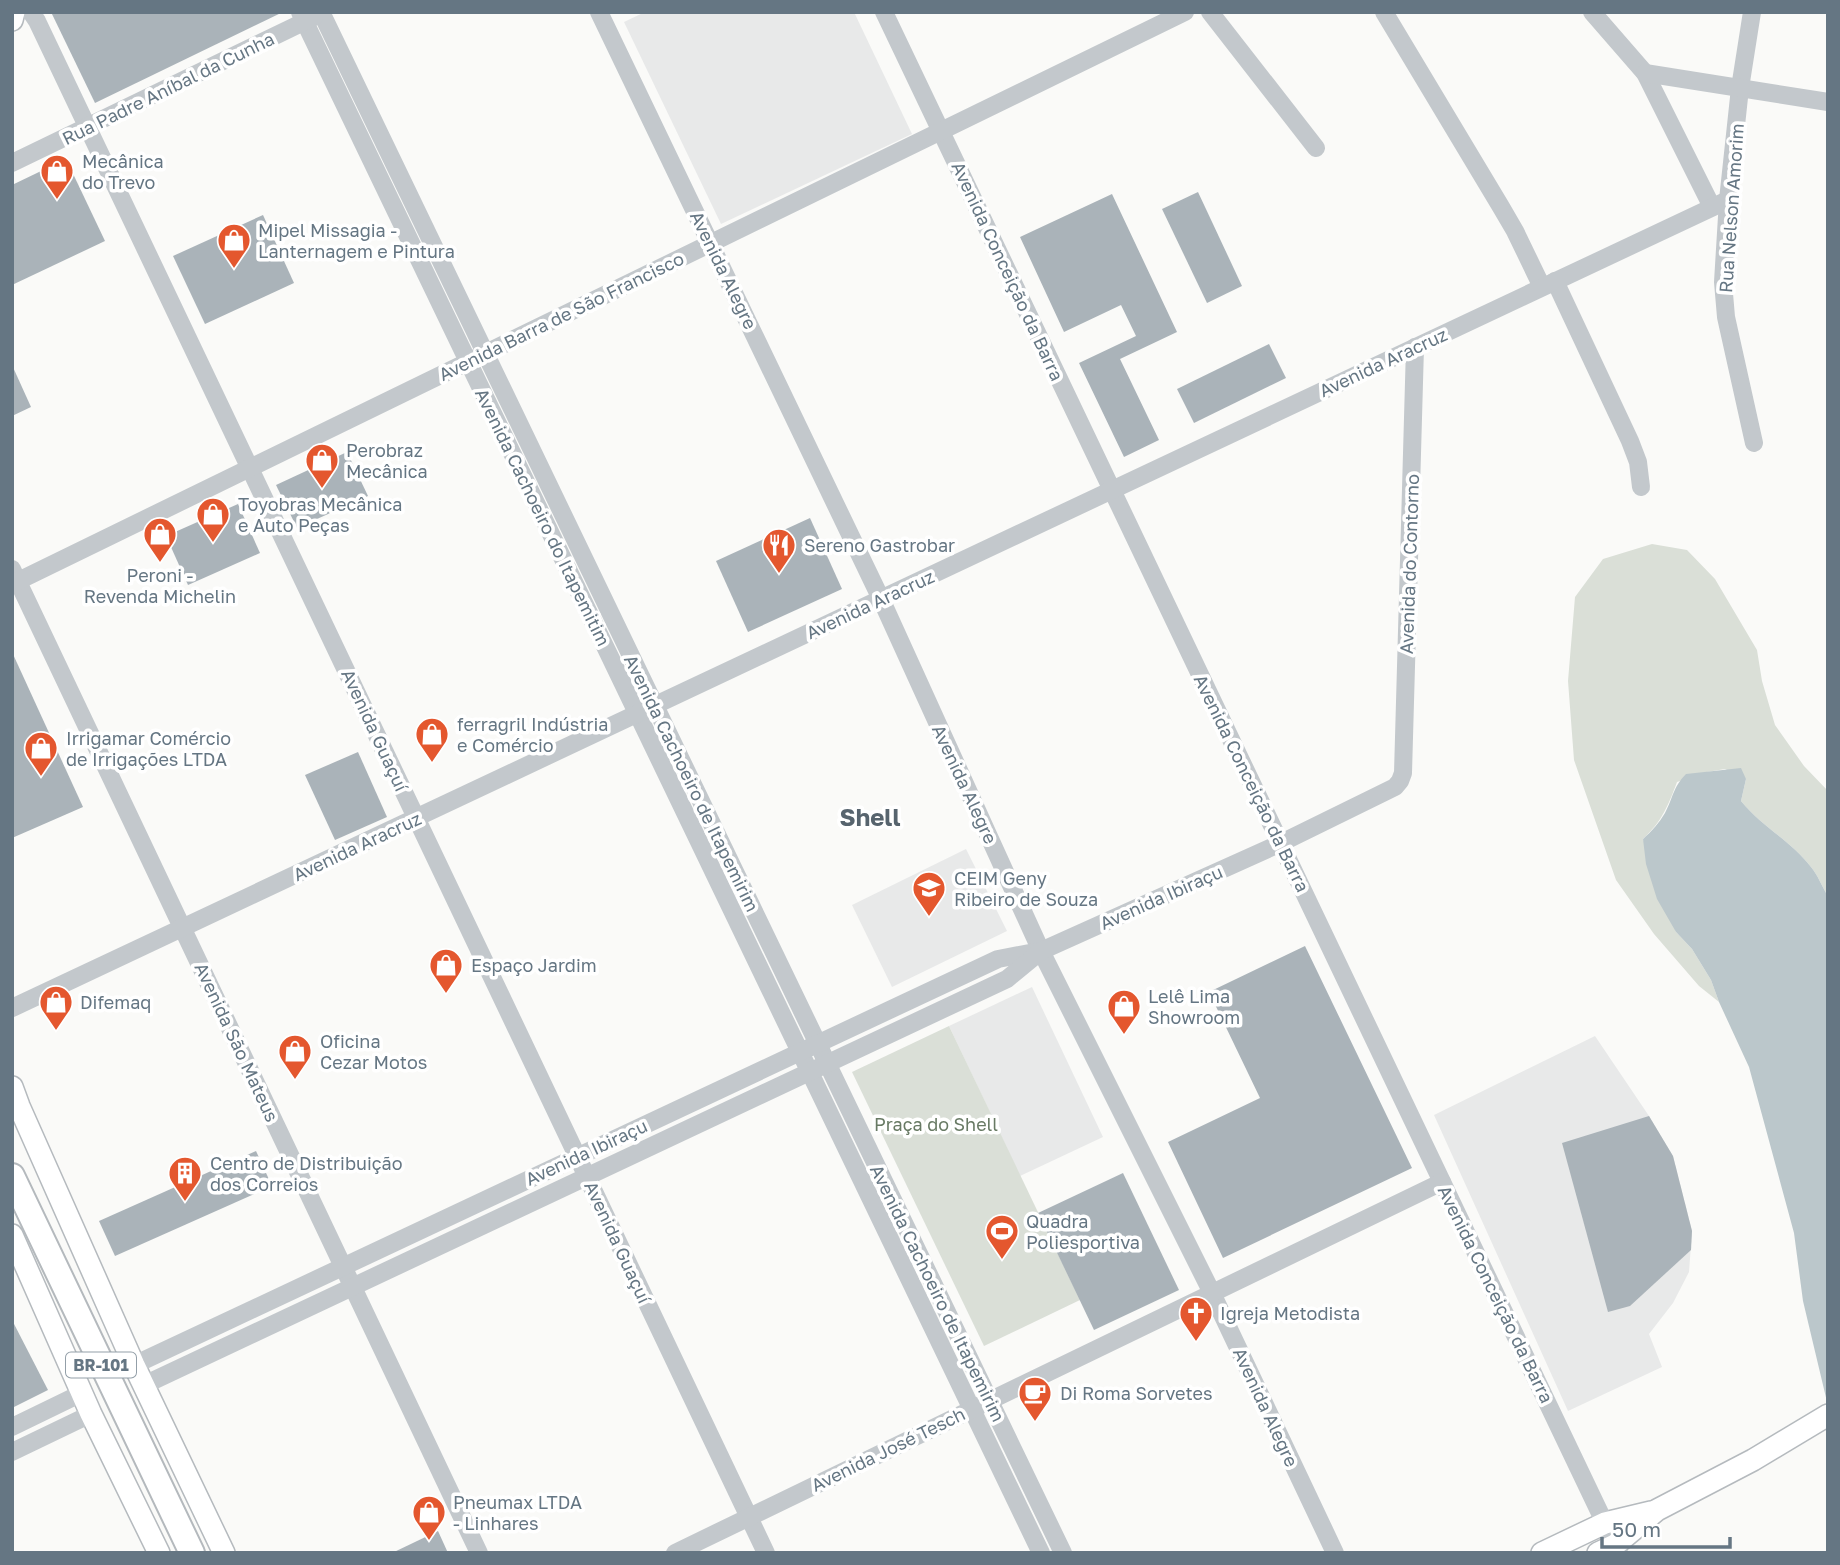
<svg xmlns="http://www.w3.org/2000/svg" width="1840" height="1565" font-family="'Golos Text',sans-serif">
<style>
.built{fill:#e8e9e9}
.green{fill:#dadfd7}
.water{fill:#bbc7cb}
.building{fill:#aab3b9}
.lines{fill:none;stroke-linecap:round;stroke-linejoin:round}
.major-casing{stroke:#b5babe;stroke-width:24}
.highway-casing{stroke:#b4b9bd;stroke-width:28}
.minor{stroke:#c3c8cc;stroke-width:18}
.major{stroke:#fff;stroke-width:21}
.highway{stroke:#fff;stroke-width:24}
.labels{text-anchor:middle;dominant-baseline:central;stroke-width:7;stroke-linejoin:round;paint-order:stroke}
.shield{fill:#fff;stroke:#939fa8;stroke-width:2}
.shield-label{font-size:16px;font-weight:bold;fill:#657683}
.street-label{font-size:18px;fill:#657683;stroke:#fff}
.poi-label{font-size:18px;fill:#657683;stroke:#fff;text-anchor:start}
.park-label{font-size:18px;fill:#687a64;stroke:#fff}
.district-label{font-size:24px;font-weight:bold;fill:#57646e;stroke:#fff}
</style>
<rect width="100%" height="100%" fill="#fafaf8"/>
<!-- built -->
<g class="built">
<path d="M645 12H854L912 134 721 224 624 22Z"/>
<path d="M966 849 1007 931 892 987 852 905Z"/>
<path d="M1032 987 1103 1137 1020 1176 949 1026Z"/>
<path d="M1595 1036 1649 1116 1673 1156 1692 1231 1689 1272 1673 1303 1649 1334 1662 1367 1568 1411 1434 1115Z"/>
</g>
<!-- green -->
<g class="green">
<path d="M1652 544 1687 550 1715 579 1757 650 1762 681 1775 725 1804 766 1828 791V896C1822 887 1818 875 1811 867 1791 841 1761 826 1741 801L1746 779 1725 769 1707 772 1677 782C1668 806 1662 821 1643 839L1676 932 1692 949 1711 980 1719 1002 1699 986 1654 934 1616 880 1574 760 1568 681 1575 597 1603 559Z"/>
<path d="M949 1026 1080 1300 984 1346 852 1072Z"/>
</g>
<!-- water -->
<path class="water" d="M1741 768 1746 779 1741 801C1761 826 1791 841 1811 867 1818 875 1822 887 1828 896V1406L1803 1301 1794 1233 1749 1067 1719 1002 1711 980 1692 949 1676 932 1657 899 1646 864 1643 839C1652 831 1659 823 1665 813 1673 798 1673 787 1686 774Z"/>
<!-- building -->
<g class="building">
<path d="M51 12H283L95 103Z"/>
<path d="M66 159 105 241 12 285V185Z"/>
<path d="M1198 192 1242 286 1207 303 1162 209Z"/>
<path d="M1112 194 1177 332 1120 359 1159 440 1124 457 1079 363 1136 336 1121 305 1064 332 1020 237Z"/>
<path d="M263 215 294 283 205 324 173 256Z"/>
<path d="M1269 344 1286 378 1194 423 1177 389Z"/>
<path d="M12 365 31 407 12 416Z"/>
<path d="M347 452 368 496 297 528 276 485Z"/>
<path d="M238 504 260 553 188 585 166 536Z"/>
<path d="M810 518 842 589 748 632 716 561Z"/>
<path d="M12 652 83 807 12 838Z"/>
<path d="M358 752 387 817 335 840 305 775Z"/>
<path d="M1305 946 1412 1168 1223 1258 1168 1142 1260 1098 1209 992Z"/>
<path d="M1649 1116 1673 1156 1692 1231 1691 1250 1630 1306 1608 1312 1562 1143Z"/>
<path d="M256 1151 272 1186 115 1256 99 1221Z"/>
<path d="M1123 1173 1179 1290 1094 1330 1038 1213Z"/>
<path d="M12 1320 48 1390 12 1408Z"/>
<path d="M438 1531 448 1553H392Z"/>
</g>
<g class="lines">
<defs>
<g id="major">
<path d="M12 20 14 12"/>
<path d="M12 1087 19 1106 134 1365 224 1553"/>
<path d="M12 1235 91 1414 159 1553"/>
<path d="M1542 1553 1605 1523 1651 1512"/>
<path d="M1598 1553 1615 1545 1657 1510 1753 1460 1828 1415"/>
</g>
<path id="highway" d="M12 1176 192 1553"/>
</defs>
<!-- major casing -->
<use href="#major" class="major-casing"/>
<!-- highway casing -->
<use href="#highway" class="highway-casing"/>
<!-- minor -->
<g class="minor">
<path d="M31 12 37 21 766 1553"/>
<path d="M300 12 1041 1553"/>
<path d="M321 12 1063 1553"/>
<path d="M599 12 881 599 1041 951 1212 1293 1335 1553"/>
<path d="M884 12 1619 1553"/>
<path d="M1210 12 1316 148"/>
<path d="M1384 12 1501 207 1515 231 1542 287"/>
<path d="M1592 12 1645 73 1712 207"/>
<path d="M1752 12 1740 88 1728 200 1723 282 1726 317 1754 443"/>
<path d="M1645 73 1828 102"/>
<path d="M12 163 314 17"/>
<path d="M1555 281 1630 441 1638 462 1641 487"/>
<path d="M12 569 479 1553"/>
<path d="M12 584 1185 12"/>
<path d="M12 1008 1728 200"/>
<path d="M134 1365 998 959 1040 951"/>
<path d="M144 1385 1007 979 1041 951 1281 843 1395 787 1400 781 1403 773 1415 347"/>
<path d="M12 1427 82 1393"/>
<path d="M12 1452 91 1414"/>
<path d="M675 1553 1442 1182"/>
</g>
<!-- major -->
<use href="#major" class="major"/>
<!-- highway -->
<use href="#highway" class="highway"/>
</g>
<!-- icons -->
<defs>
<symbol id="shop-pin" viewBox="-11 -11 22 30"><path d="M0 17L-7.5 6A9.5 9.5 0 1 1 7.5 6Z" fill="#e4572e" stroke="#fff"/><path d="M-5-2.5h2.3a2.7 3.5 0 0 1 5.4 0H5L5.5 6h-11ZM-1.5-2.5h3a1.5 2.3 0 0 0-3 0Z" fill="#fff"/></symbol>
<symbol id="restaurant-pin" viewBox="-11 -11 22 30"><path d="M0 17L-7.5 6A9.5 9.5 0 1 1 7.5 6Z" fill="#e4572e" stroke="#fff"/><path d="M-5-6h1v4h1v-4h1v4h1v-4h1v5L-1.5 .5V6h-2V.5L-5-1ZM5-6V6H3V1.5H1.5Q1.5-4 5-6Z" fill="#fff"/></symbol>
<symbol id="school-pin" viewBox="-11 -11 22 30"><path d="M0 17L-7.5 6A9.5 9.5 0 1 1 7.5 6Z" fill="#e4572e" stroke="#fff"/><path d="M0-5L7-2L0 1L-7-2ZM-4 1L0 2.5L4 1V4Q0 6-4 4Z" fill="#fff"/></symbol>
<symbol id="building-pin" viewBox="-11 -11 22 30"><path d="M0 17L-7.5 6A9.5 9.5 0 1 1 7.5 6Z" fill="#e4572e" stroke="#fff"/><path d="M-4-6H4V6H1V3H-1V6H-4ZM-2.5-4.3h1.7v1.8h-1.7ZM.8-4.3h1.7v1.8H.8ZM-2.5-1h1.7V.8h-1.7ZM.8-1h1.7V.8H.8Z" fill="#fff"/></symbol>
<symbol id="stadium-pin" viewBox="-11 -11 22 30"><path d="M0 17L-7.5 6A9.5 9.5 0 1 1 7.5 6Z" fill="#e4572e" stroke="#fff"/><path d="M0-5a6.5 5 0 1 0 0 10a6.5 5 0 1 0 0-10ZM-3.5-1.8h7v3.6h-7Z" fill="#fff"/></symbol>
<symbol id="church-pin" viewBox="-11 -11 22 30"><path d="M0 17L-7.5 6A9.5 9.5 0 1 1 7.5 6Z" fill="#e4572e" stroke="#fff"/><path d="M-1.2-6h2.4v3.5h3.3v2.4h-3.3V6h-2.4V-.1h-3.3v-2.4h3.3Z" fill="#fff"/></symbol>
<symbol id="cafe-pin" viewBox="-11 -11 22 30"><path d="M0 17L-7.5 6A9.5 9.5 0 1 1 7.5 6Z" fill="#e4572e" stroke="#fff"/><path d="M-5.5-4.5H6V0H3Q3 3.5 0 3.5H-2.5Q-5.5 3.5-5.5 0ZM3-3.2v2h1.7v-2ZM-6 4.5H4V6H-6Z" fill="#fff"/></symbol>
</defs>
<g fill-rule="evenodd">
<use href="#shop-pin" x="38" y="152" width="38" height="52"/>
<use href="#shop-pin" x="215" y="221" width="38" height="52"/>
<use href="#shop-pin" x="303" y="441" width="38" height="52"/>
<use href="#shop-pin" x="194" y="495" width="38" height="52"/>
<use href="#shop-pin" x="141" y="515" width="38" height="52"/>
<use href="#restaurant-pin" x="760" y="526" width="38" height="52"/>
<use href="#shop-pin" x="413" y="715" width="38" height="52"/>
<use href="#shop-pin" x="22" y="729" width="38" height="52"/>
<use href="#school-pin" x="910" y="869" width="38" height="52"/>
<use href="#shop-pin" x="427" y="946" width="38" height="52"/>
<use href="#shop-pin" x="37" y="983" width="38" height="52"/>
<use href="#shop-pin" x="1105" y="987" width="38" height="52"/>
<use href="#shop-pin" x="276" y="1032" width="38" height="52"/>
<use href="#building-pin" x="166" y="1154" width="38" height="52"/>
<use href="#stadium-pin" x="983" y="1212" width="38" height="52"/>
<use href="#church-pin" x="1177" y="1294" width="38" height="52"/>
<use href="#cafe-pin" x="1016" y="1374" width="38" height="52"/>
<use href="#shop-pin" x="410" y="1493" width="38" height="52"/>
</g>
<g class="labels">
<!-- shield labels -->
<rect class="shield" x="66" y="1352.5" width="70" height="25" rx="5"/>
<g class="shield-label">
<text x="101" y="1365">BR-101</text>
</g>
<!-- street labels -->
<g class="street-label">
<text transform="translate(168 88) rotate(-26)">Rua Padre Aníbal da Cunha</text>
<text transform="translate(1731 208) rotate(-86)">Rua Nelson Amorim</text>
<text transform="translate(724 270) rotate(64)">Avenida Alegre</text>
<text transform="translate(1008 271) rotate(65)">Avenida Conceição da Barra</text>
<text transform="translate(561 316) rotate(-26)">Avenida Barra de São Francisco</text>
<text transform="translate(1383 362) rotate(-25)">Avenida Aracruz</text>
<text transform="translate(543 517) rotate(64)">Avenida Cachoeiro do Itapemitim</text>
<text transform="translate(1409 564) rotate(-88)">Avenida do Contorno</text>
<text transform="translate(870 604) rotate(-25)">Avenida Aracruz</text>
<text transform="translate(375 730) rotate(65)">Avenida Guaçuí</text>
<text transform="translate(692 783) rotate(64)">Avenida Cachoeiro de Itapemirim</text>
<text transform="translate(1252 783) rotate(64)">Avenida Conceição da Barra</text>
<text transform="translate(965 784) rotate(65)">Avenida Alegre</text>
<text transform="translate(357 846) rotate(-25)">Avenida Aracruz</text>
<text transform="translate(1161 897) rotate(-24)">Avenida Ibiraçu</text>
<text transform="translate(237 1042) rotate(65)">Avenida São Mateus</text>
<text transform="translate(586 1152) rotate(-25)">Avenida Ibiraçu</text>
<text transform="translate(618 1242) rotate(65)">Avenida Guaçuí</text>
<text transform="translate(938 1293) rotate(64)">Avenida Cachoeiro de Itapemirim</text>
<text transform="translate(1496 1294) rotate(64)">Avenida Conceição da Barra</text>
<text transform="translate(1266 1407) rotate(65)">Avenida Alegre</text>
<text transform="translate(888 1449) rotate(-26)">Avenida José Tesch</text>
</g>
<!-- poi labels -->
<g class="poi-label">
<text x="82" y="161">Mecânica<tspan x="82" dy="21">do Trevo</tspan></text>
<text x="258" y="230">Mipel Missagia -<tspan x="258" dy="21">Lanternagem e Pintura</tspan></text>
<text x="346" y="450">Perobraz<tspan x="346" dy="21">Mecânica</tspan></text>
<text x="238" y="504">Toyobras Mecânica<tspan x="238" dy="21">e Auto Peças</tspan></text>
<text x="804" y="545">Sereno Gastrobar</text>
<text x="160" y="575" text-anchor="middle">Peroni -<tspan x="160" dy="21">Revenda Michelin</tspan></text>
<text x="457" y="724">ferragril Indústria<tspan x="457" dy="21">e Comércio</tspan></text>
<text x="66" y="738">Irrigamar Comércio<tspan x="66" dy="21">de Irrigações LTDA</tspan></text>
<text x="954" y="878">CEIM Geny<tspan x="954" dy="21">Ribeiro de Souza</tspan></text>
<text x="471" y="965">Espaço Jardim</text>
<text x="1148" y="996">Lelê Lima<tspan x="1148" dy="21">Showroom</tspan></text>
<text x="80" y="1002">Difemaq</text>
<text x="320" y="1041">Oficina<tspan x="320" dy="21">Cezar Motos</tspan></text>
<text x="210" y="1163">Centro de Distribuição<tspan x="210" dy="21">dos Correios</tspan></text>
<text x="1026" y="1221">Quadra<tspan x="1026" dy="21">Poliesportiva</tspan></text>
<text x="1220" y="1313">Igreja Metodista</text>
<text x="1060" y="1393">Di Roma Sorvetes</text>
<text x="453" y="1502">Pneumax LTDA<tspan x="453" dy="21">- Linhares</tspan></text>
</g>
<!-- park labels -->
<g class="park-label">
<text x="936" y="1124">Praça do Shell</text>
</g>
<!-- district labels -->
<g class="district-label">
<text x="870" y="816">Shell</text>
</g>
</g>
<!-- border -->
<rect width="1840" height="1565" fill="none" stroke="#657683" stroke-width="28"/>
<!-- scale -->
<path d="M1602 1537v10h128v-10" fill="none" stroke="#657683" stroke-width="3.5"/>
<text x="1612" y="1537" font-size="21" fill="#657683" stroke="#ffffff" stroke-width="5" paint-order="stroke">50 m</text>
</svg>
